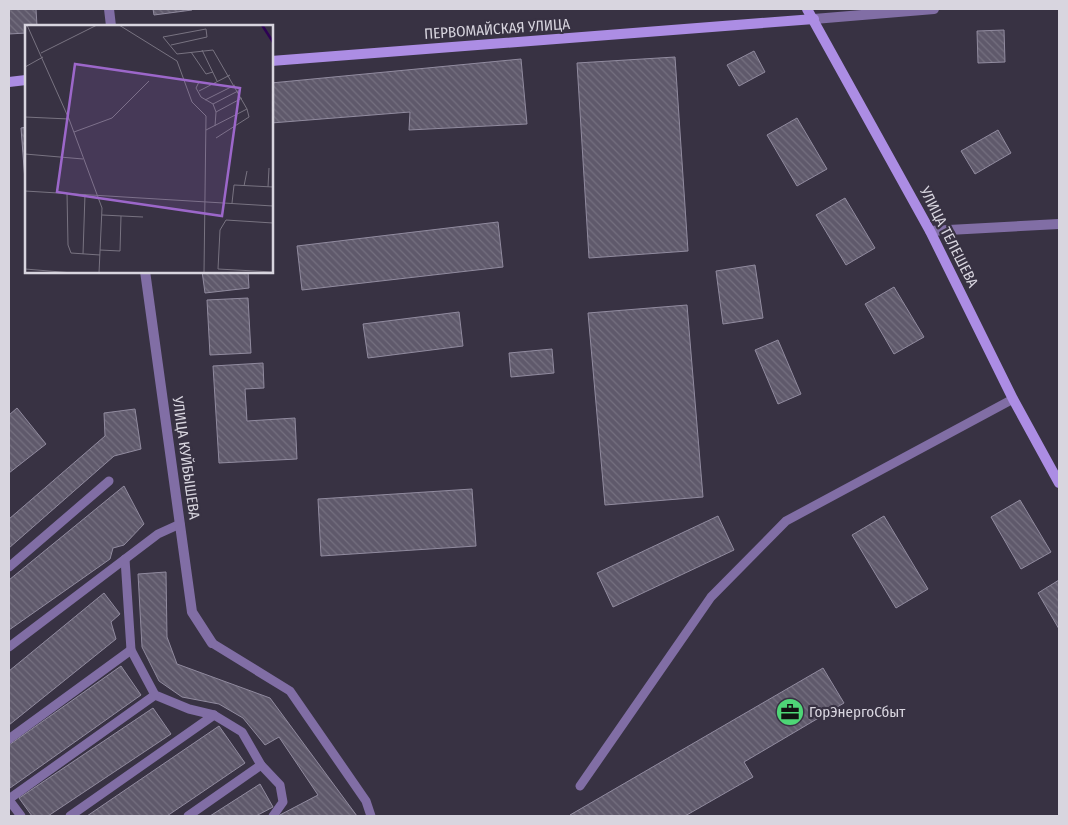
<svg xmlns="http://www.w3.org/2000/svg" width="1068" height="825" font-family="'Fira Sans Condensed',sans-serif">
<style>
.building{fill:url(#building-back-hatch);stroke:#918b9f}
.lines{fill:none;stroke-linecap:round;stroke-linejoin:round}
.lane{stroke:#816ea5;stroke-width:9}
.street{stroke:#816ea5;stroke-width:10}
.secondary{stroke:#ac8de4;stroke-width:10}
.labels{text-anchor:middle;dominant-baseline:central;stroke-width:4.5;stroke-linejoin:round;paint-order:stroke}
.street-label{font-size:15px;fill:#d8d5df;stroke:#383243}
.poi-label{font-size:15px;fill:#d8d5df;stroke:#383243;text-anchor:start}
.inset-river{fill:none;stroke:#2d0254;stroke-width:2.5}
.inset-road{fill:none;stroke:#787381;stroke-width:1}
.view{fill:#9c67ca;fill-opacity:0.15;stroke:#9c67ca;stroke-width:2.5}
.inset-edge{fill:none;stroke:#d8d5df;stroke-width:2.5}
</style>
<defs>
<pattern id="building-back-hatch" width="6" height="6" patternUnits="userSpaceOnUse" patternTransform="scale(1.25)"><rect width="6" height="6" fill="#5f596b"/><path d="M-1 5l2 2M0 0l6 6M5-1l2 2" fill="none" stroke="#757080"/></pattern>
</defs>
<rect width="100%" height="100%" fill="#383243"/>
<!-- building -->
<g class="building">
<path d="M9 9H36L37 26H26V33L9 34Z"/>
<path d="M153 9H192V10L154 15Z"/>
<path d="M1004 30 1005 62 978 63 977 31Z"/>
<path d="M754 51 765 72 739 86 727 65Z"/>
<path d="M675 57 688 251 589 258 577 63Z"/>
<path d="M521 59 527 124 409 130 410 112 271 123V83Z"/>
<path d="M797 118 827 169 797 186 767 135Z"/>
<path d="M26 127V194L21 128Z"/>
<path d="M998 130 1011 153 975 174 961 151Z"/>
<path d="M845 198 875 248 846 265 816 215Z"/>
<path d="M498 222 503 267 302 290 297 246Z"/>
<path d="M755 265 763 318 723 324 716 271Z"/>
<path d="M202 271H248L249 288 205 293Z"/>
<path d="M894 287 924 337 894 354 865 304Z"/>
<path d="M248 298 251 353 210 355 207 300Z"/>
<path d="M687 305 703 497 605 505 588 313Z"/>
<path d="M459 312 463 346 368 358 363 324Z"/>
<path d="M778 340 801 394 778 404 755 350Z"/>
<path d="M552 349 554 373 511 377 509 353Z"/>
<path d="M263 363 264 388 245 389 247 421 295 418 297 459 219 463 213 366Z"/>
<path d="M17 408 46 444 9 473V415Z"/>
<path d="M135 409 141 449 114 456 9 548V519L105 436 104 413Z"/>
<path d="M124 486 144 524 124 545 113 548 110 559 9 630V580Z"/>
<path d="M472 489 476 546 321 556 318 499Z"/>
<path d="M1020 500 1051 552 1021 569 991 517Z"/>
<path d="M718 516 734 550 613 607 597 573Z"/>
<path d="M884 516 928 589 896 608 852 535Z"/>
<path d="M166 572 167 637 177 664 270 698 357 816H278L318 795 279 737 265 745 243 718 219 704 182 697 159 681 142 647 138 574Z"/>
<path d="M1059 580V629L1038 593Z"/>
<path d="M104 593 120 614 111 622 116 639 9 725V671Z"/>
<path d="M121 666 141 695 10 788 9 745Z"/>
<path d="M823 668 844 703 744 762 753 777 685 816H571L570 815Z"/>
<path d="M153 708 171 734 48 816H32L19 798Z"/>
<path d="M219 726 245 763 167 816H87Z"/>
<path d="M260 784 273 807 256 816H210Z"/>
</g>
<g class="lines">
<!-- lane -->
<g class="lane">
<path d="M125 559 131 650 155 695 189 709 214 715 242 732 261 765 280 785 283 802 273 816"/>
<path d="M9 567 109 481"/>
<path d="M212 643 290 691 366 801 371 816"/>
<path d="M9 647 158 534 180 524"/>
<path d="M9 739 131 650"/>
<path d="M580 786 711 597 786 521 1013 399"/>
<path d="M9 799 155 695"/>
<path d="M9 800 21 816"/>
<path d="M70 816 214 715"/>
<path d="M188 816 261 765"/>
</g>
<!-- street -->
<g class="street">
<path d="M109 9 111 26"/>
<path d="M814 19 934 9"/>
<path d="M930 231 1059 224"/>
<path d="M145 271 192 612 212 643"/>
</g>
<!-- secondary -->
<g class="secondary">
<path d="M807 9 930 231 1013 399 1059 483"/>
<path d="M271 61 814 19"/>
<path d="M9 82 26 80"/>
</g>
</g>
<!-- icons -->
<defs>
<symbol id="office-disc" viewBox="-11 -11 22 22"><circle r="9.5" fill="#4ed676" stroke="#383243"/><path d="M-6-3h4V-5.5h4V-3h4V5H-6ZM-1-4.5V-3h2v-1.5ZM-6 0V1H6V0Z" fill="#111"/></symbol>
</defs>
<g fill-rule="evenodd">
<use href="#office-disc" x="774" y="696" width="32" height="32"/>
</g>
<g class="labels">
<!-- street labels -->
<g class="street-label">
<text transform="translate(497 29) rotate(-4)">ПЕРВОМАЙСКАЯ УЛИЦА</text>
<text transform="translate(949 237) rotate(63)">УЛИЦА ТЕЛЕШЕВА</text>
<text transform="translate(186 458) rotate(82)">УЛИЦА КУЙБЫШЕВА</text>
</g>
<!-- poi labels -->
<g class="poi-label">
<text x="809" y="712">ГорЭнергоСбыт</text>
</g>
</g>
<!-- overview -->
<g transform="translate(25 25)">
<rect width="248" height="248" fill="#383243"/>
<path class="inset-river" d="M237 0 248 17"/>
<path class="inset-road" d="M2 0 44 94 77 183 74 248M94 0 152 36 167 77 181 91 179 248M146 20 182 12 181 4 138 12 152 29 188 25 222 84M177 25 192 56M166 27 181 49 188 47M16 28 72 0M0 42 18 32M174 57 171 63 176 72 188 79 191 87 190 101M174 66 205 50M180 75 210 60M188 79 213 66M191 87 217 73M0 92 44 94M181 105 222 84 224 92 191 113M49 107 87 93 124 56M0 129 58 134M219 161 222 146M243 162 244 143M0 166 248 181M42 168 43 220 46 228 75 230M207 178 209 160 248 162M77 190 118 192M248 198 201 195 195 205 193 244 248 247M75 225 95 226 96 191M58 229 60 169M0 244 48 248"/>
<path class="view" d="M50 39 215 63 197 191 32 167Z"/>
<rect width="248" height="248" class="inset-edge"/>
</g>
<!-- border -->
<rect width="1068" height="825" fill="none" stroke="#d8d5df" stroke-width="20"/>
</svg>
